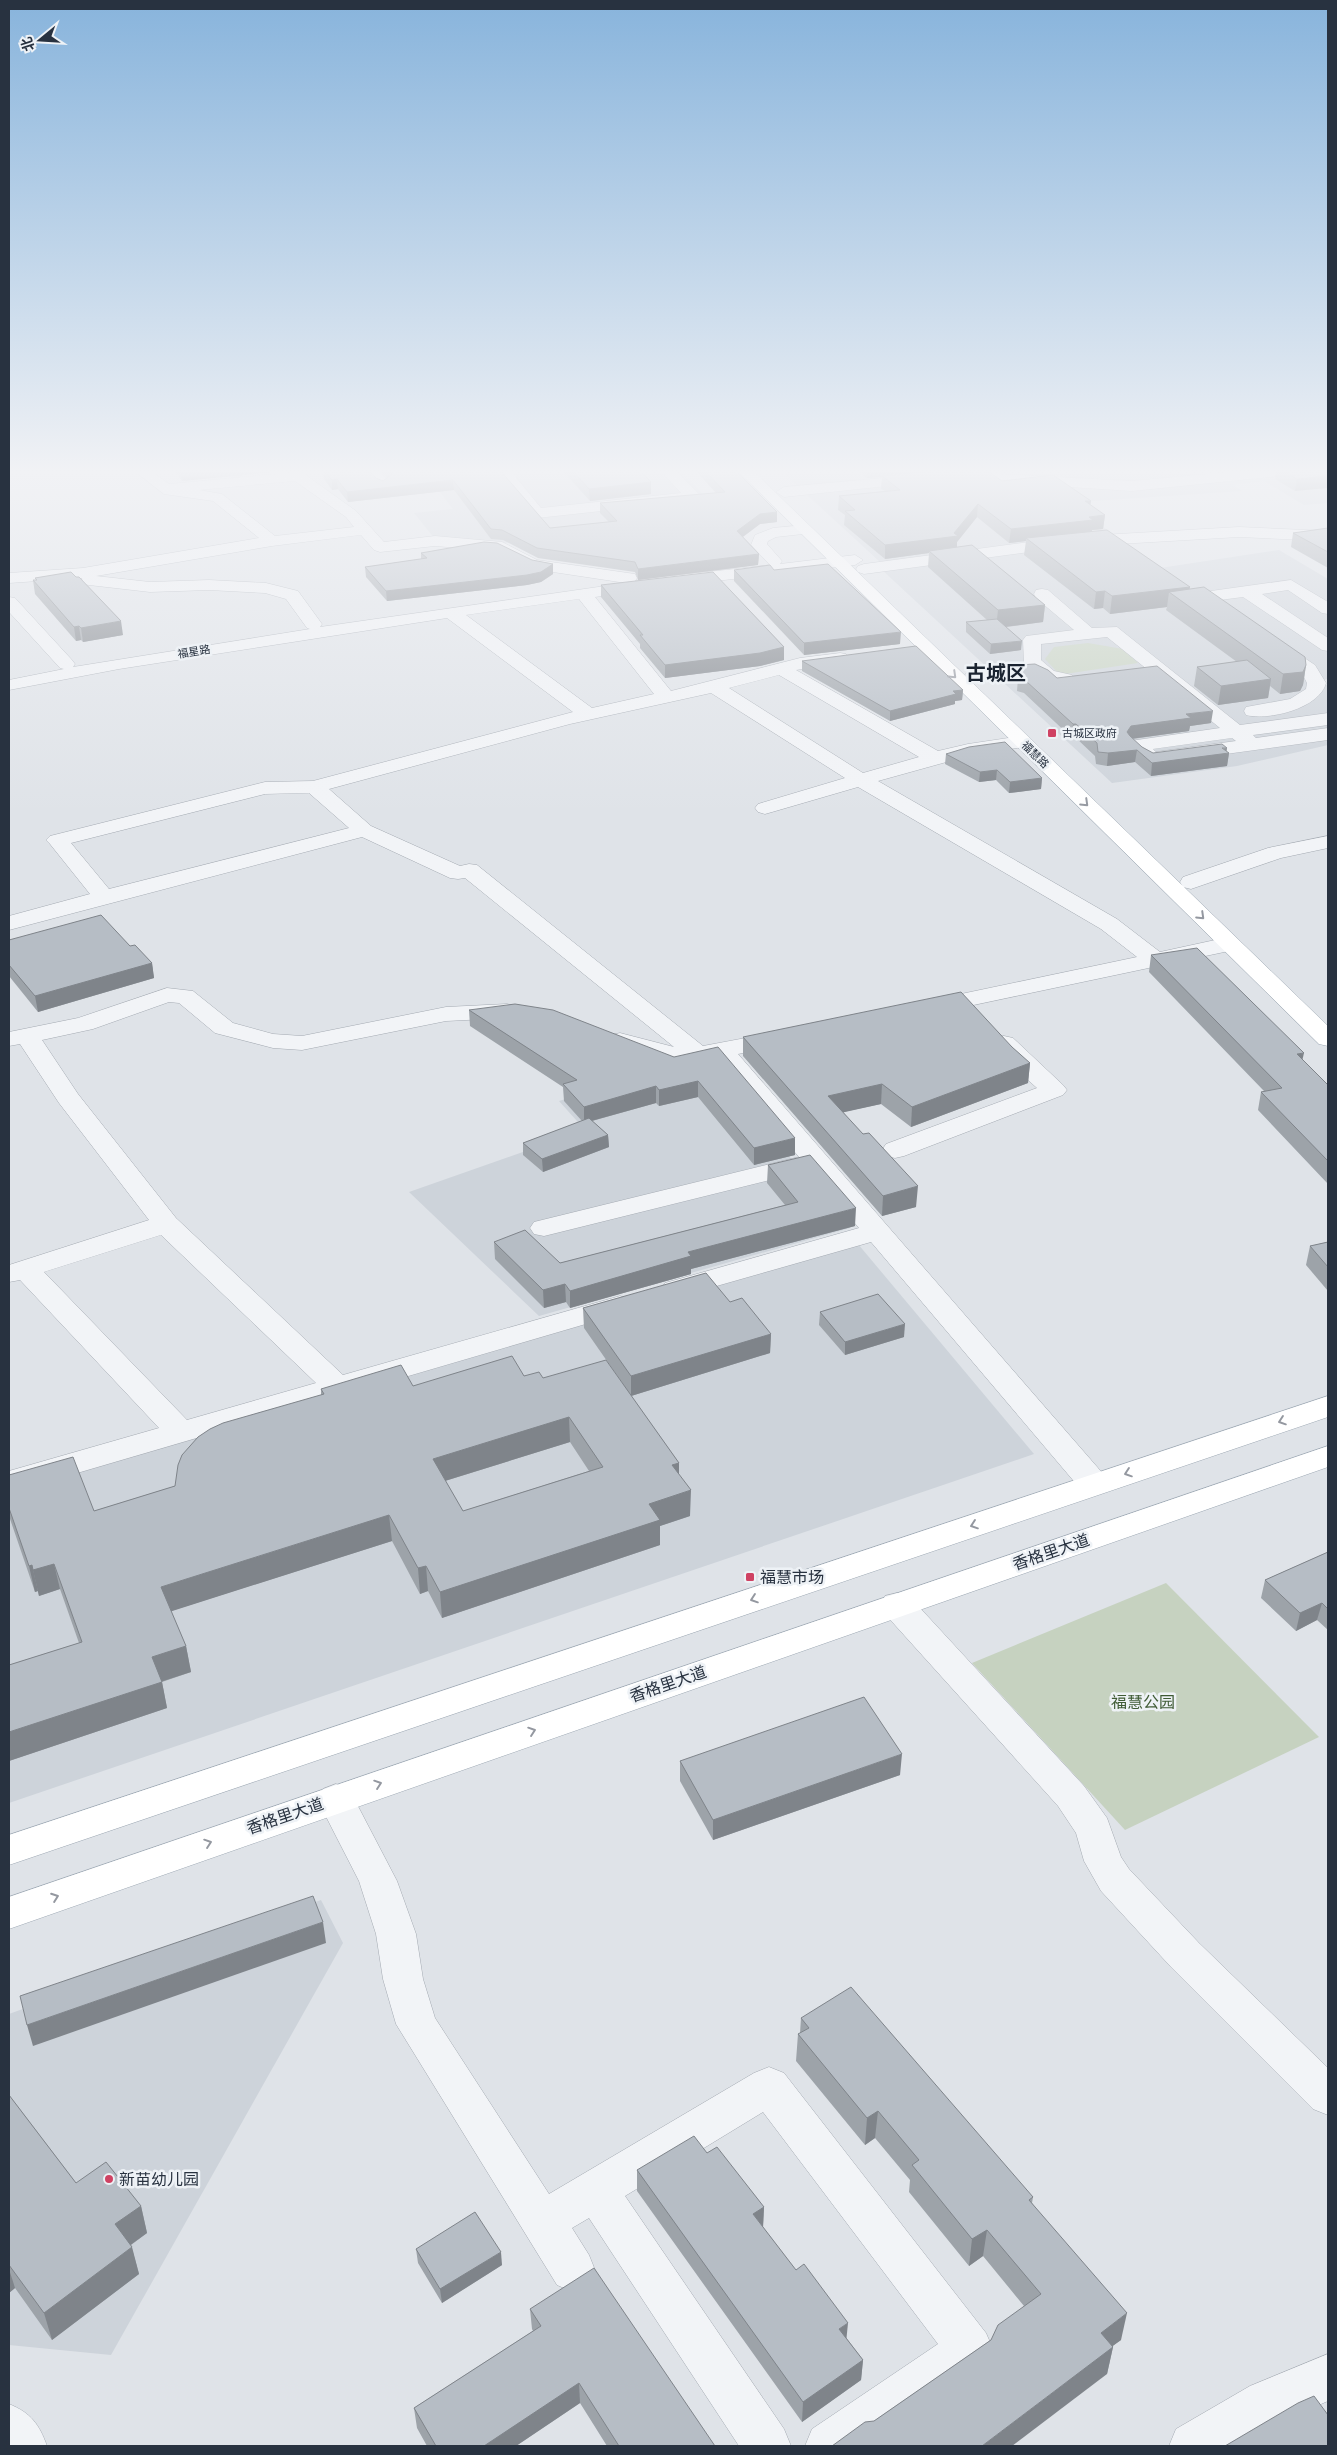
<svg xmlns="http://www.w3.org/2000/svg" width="1337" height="2455" font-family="'Fira Sans Condensed','Noto Sans SC',sans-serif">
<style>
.built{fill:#cdd3da}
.green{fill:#c6d2c0}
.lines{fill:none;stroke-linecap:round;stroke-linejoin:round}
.minor-casing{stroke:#a4aab2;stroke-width:1}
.major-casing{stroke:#9ea9b4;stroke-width:1}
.minor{fill:#f2f4f7;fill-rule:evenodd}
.major{fill:#fff;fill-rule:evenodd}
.wall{fill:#9da3a9;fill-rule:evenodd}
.shaded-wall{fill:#7f848a}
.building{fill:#b6bdc5;stroke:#7f848a;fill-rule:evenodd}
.oneway{stroke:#9498a0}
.poi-dot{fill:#cf4263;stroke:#eef2f6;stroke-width:2}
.labels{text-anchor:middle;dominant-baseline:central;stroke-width:5;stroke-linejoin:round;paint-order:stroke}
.far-street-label{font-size:11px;fill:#283240;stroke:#eef2f6}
.far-poi-label{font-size:11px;fill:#283240;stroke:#eef2f6;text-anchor:start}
.near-street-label{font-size:16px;fill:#283240;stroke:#eef2f6}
.near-poi-label{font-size:16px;fill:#283240;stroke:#eef2f6;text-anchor:start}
.near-park-label{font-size:16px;fill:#3f5b35;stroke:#eef2f6}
.far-town-label{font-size:20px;font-weight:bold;fill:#1a2330;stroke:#eef2f6}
</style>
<rect width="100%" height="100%" fill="#dfe3e8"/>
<!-- built -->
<g class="built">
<path d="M422 469H678L727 518 506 543 435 539 414 513 453 509Z"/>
<path d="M779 469H1328V503L1304 505 1264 481 1233 485 1242 491 1078 502 1113 536 1064 539 880 562Z"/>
<path d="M1039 548 1160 568 1279 550 1328 579V679L1321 680 1328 686V745L1237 766 1112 783 881 569Z"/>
<path d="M709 1062 850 1228 539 1316 409 1192 585 1130 559 1101 641 1076Z"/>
<path d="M858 1244 1034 1454 9 1803V1491Z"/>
<path d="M321 1900 343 1943 111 2355 9 2345V2014Z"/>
</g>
<!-- green -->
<g class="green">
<path d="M1088 643 1123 649 1138 663 1065 674 1058 673 1045 659 1054 647Z"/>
<path d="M1166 1583 1319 1737 1125 1830 972 1663Z"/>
</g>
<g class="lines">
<defs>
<g id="minor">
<path d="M132 469H148L169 484 298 472 303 473 356 511 384 542 435 536 502 542 537 560 635 574 637 578 635 581 643 582 645 586 643 590 595 597 671 691 800 658 840 653 846 654 849 658 846 662 796 670 938 751 968 744 1022 736 1029 738 1032 742 1029 746 968 756 878 781 1117 919 1160 952 1229 937 1237 939 1240 944 1237 949 1229 951 931 1014 923 1012 919 1007 923 1002 1137 957 1101 929 858 787 772 812 765 814 758 812 755 808 758 804 845 778 711 693 570 724 329 789 371 826 460 866 469 864 477 865 703 1046 778 1032 787 1034 790 1039 787 1044 738 1054 1105 1476 1110 1484 1105 1492 1094 1495 1083 1492 871 1242 685 1295 675 1298 665 1295 661 1289 665 1283 859 1228 810 1170 544 1236 534 1234 530 1228 534 1222 799 1157 715 1058 684 1064 611 1045 608 1040 611 1035 620 1033 674 1047 465 878 458 879 450 878 362 837 9 930V916L90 894 50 844 46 840 50 836 265 782 313 781 573 712 447 618 119 669 9 690V680L64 669 60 668 9 612V597L15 598 72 660 75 664 73 667 310 629 307 628 286 599 265 593 209 590 150 592 89 585 83 584 82 578 9 583V573L83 568 259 538 213 501 164 494ZM295 481 346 517 354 527 275 536 222 494 199 490ZM361 535 374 550 380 552 435 546 498 551 533 569 626 583 320 627 322 624 298 591 266 583 209 580 150 582 96 576 272 546ZM579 599 654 694 592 708 466 615ZM779 675 919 757 863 773 729 688ZM309 793 349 828 109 889 71 843 265 794Z"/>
<path d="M362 469H377L391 484 383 489 378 487Z"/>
<path d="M494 469H509L541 508 681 493 659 469H674L701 496 693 501 537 518 532 516Z"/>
<path d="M1263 469H1315L1308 473 1132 491 960 480 953 476 960 472 1132 481Z"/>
<path d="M919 475 926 479 924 482 784 497 776 492 784 487Z"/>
<path d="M806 525 814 530 812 533 776 537 768 541 767 544 782 561 780 564 855 555 863 560 855 565 680 585 674 584 672 580 674 576 680 575 770 565 751 545 755 535 773 528Z"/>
<path d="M1239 527 1328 531V541L1239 537 1067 547 864 574 858 572 856 569 858 566 864 564 1067 537Z"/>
<path d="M1291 580 1328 602V614L1322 613 1288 590 1262 594 1328 638V651L1322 650 1243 597 1204 602 1198 601 1196 597 1198 593 1204 592Z"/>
<path d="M1042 589 1048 590 1092 628 1117 627 1240 725 1328 713V725L1253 735 1256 738 1328 728V740L1152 764C1142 761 1133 753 1127 745L1130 741 1220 728 1107 637 1041 644V660L1054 671 1072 675 1075 679 1072 683C1060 686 1044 682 1035 674L974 680 968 679 965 675 968 671 1024 664 1023 640 1026 636 1074 630 1036 598 1034 594 1036 590ZM1232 738 1236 741 1156 752 1153 749Z"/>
<path d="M1274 641 1280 642 1315 665 1326 683C1320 708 1269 721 1246 715L1244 711 1246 707 1290 699 1306 689 1307 683 1302 673 1265 646 1268 642Z"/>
<path d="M1328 836V848L1281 858 1191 889 1183 887 1180 882 1183 877 1268 848Z"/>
<path d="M167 988 193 991 233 1023 273 1034 302 1036 446 1007 507 1004 515 1006 519 1011 515 1016 507 1018 446 1021 302 1050 273 1048 215 1033 179 1003 169 1002 93 1029 42 1040 78 1094 176 1218 343 1375 620 1296 630 1299 634 1305 630 1311 9 1493V1471L159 1428 20 1280 9 1282V1265L149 1220 59 1103 20 1044 9 1046V1032L78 1018ZM161 1235 316 1383 187 1420 44 1272Z"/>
<path d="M1004 1036 1013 1038 1063 1085 1067 1090 1063 1095 904 1156 895 1158 886 1156 882 1150 886 1144 1037 1088 1011 1065 992 1043 995 1038Z"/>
<path d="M897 1593 909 1596 1084 1786 1107 1818 1121 1857 1129 1869 1199 1943 1328 2068V2115L1313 2109 1171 1967 1101 1891 1084 1861 1076 1833 1058 1806 885 1614 880 1605 885 1596Z"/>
<path d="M336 1784 349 1789 397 1881 416 1934 423 1979 435 2018 549 2194 754 2073 769 2067 784 2073 986 2333 993 2349 986 2365 870 2446H805L812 2429 938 2344 763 2112 625 2196 784 2429 791 2446H739L589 2218 572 2228 589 2255 595 2270 589 2285 573 2292 557 2285 396 2024 383 1979 376 1934 359 1881 317 1799 323 1789Z"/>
<path d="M1328 2354V2401L1284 2420 1238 2446H1169L1176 2429 1250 2386Z"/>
<path d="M9 2404C31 2413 39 2424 47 2446H9Z"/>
</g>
<g id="major">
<path d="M736 469H751L1328 1026V1046L1319 1044Z"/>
<path d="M1328 1396V1417L9 1865V1835Z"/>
<path d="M1328 1446V1467L9 1929V1897Z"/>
</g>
</defs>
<!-- minor casing -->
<use href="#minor" class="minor-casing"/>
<!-- major casing -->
<use href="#major" class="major-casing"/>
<!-- minor -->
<use href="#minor" class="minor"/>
<!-- major -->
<use href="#major" class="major"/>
</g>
<!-- wall -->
<g class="wall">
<path d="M174 469H303L182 481Z"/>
<path d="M323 469 376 478 383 481 387 478 379 469H499L550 528 609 522 600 513V503L716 493 694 469H734L777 522 760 524 743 537 759 554 758 565 638 580 635 572 538 558 503 540 491 539 454 490 348 502 338 489 332 490 324 479Z"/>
<path d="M561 469H638L651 494 590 501Z"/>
<path d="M857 469H968L1002 481 1091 501 1090 505 1105 515 1103 529 1092 530V532L1190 587 1189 589 1306 665 1303 685 1300 691 1280 694 1270 686 1268 698 1218 705 1194 686 1197 667 1237 662 1166 610 1167 607 1110 614 1103 608 1094 609 1024 555 1026 541 1009 543 977 517 957 542V547L1045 605 1043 622 1006 627 1021 650 990 654 966 632V622L987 620 928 567 929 553 885 559 844 525 845 515 838 510 839 496 885 491 881 489 882 476 867 478Z"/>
<path d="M1276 469H1328L1295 491 1275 479Z"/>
<path d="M1328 528V568L1291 547 1293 533Z"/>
<path d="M421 553 553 574 541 582 527 585 387 601 366 577 365 567 421 559Z"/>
<path d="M734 570H774L900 644 804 655 734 581Z"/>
<path d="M35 578 123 635 83 642 81 640 76 641 35 594 33 580H36Z"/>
<path d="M601 585 784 660 760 666 665 678 640 648V644L601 597Z"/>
<path d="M802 661 963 690 962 700 955 701V704L890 721 802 671Z"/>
<path d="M1019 665 1057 678 1211 723 1190 726 1189 731 1132 739 1142 747 1153 753 1227 748 1226 752 1229 753 1227 766 1151 776 1135 762 1107 766 1096 764 1095 756 1075 737H1071L1024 693 1017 691Z"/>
<path d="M946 754 1042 778 1041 789 1009 793 996 780 979 782 945 764Z"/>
<path d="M9 940 130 946 152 963 154 978 38 1012 9 976Z"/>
<path d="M1151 955 1302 1059 1328 1085V1184L1258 1110 1261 1092 1264 1091 1149 972Z"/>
<path d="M469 1010 674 1057 795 1155 754 1165 698 1097 659 1106 656 1103 592 1121 608 1135 609 1147 543 1172 523 1155V1143L582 1121 564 1101 563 1087 470 1026Z"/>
<path d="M743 1037 1030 1063 1028 1083 911 1127 881 1104 843 1112 916 1207 882 1216 743 1056Z"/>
<path d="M768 1165 855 1226 691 1269V1274L570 1308 566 1302 544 1308 495 1259 494 1242 560 1263 785 1205 767 1183Z"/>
<path d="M1328 1242V1291L1306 1265 1310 1246Z"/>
<path d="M730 1302 771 1334 770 1353 631 1396 679 1463V1474L690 1516 660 1526V1545L442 1618 428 1591 420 1594 392 1541 171 1611 186 1646 191 1672 162 1682 167 1708 9 1761V1665L79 1643 60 1589 39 1596 38 1591 35 1592 9 1516V1475L94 1511 175 1486 321 1395V1389L413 1386 524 1376 543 1378 623 1384 584 1328 583 1308ZM570 1442 589 1471 463 1511 445 1481Z"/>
<path d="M820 1312 904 1337 845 1355 819 1325Z"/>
<path d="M1328 1552V1630L1317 1620 1296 1631 1261 1598 1265 1580Z"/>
<path d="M680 1761 900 1775 713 1840 680 1781Z"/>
<path d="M801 2018 1033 2197 1032 2203 1121 2340 1112 2346 1113 2347 1107 2374 874 2421 991 2340 1024 2306 983 2256 969 2266 909 2192 910 2180 875 2138 865 2145 796 2061 798 2034 800 2033Z"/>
<path d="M9 2095 76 2183 141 2206 147 2233 131 2245 139 2274 52 2340 15 2288 9 2293Z"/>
<path d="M707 2153 764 2207 763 2227 863 2360 861 2380 802 2422 637 2191V2170Z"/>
<path d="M416 2249 502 2265 442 2303 418 2263Z"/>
<path d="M530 2309 715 2446H607L580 2403 516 2446H427L417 2428 414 2408 533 2331 532 2329Z"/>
</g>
<!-- shaded-wall -->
<g class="shaded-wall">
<path d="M204 469H303L182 481 181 471Z"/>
<path d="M868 469H948V470L867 478Z"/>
<path d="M1223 469H1249L1223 472Z"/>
<path d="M1328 476V488L1295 491 1297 479Z"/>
<path d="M337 479 338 489 332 490V480Z"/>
<path d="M453 480 454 490 348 502 347 492Z"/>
<path d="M651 482V494L590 501 589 489Z"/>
<path d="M1085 501H1091L1089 514Z"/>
<path d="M978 504 977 517 957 542V550L929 551V553L885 559V545L954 533Z"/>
<path d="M777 512V522L760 524 737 541V531L760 514Z"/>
<path d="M1105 515 1103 529 1092 530V534L1026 538V541L1009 543 1011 529Z"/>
<path d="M759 554 758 565 638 580V569Z"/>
<path d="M553 564V574L541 582 527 585 387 601 386 591Z"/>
<path d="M1190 587 1187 605 1169 592 1167 607 1110 614 1112 596Z"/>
<path d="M1105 591 1103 608 1094 609 1096 592Z"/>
<path d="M1045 605 1043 622 996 628 998 610Z"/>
<path d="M121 621 123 635 83 642 81 628Z"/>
<path d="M79 626 81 640 76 641 74 627Z"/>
<path d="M901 632 900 644 804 655V643Z"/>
<path d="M1022 641 1021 650 990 654 991 644Z"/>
<path d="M784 647V660L760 666 665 678V665Z"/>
<path d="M1306 665 1303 685 1300 691 1280 694 1283 674Z"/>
<path d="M1271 679 1268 698 1218 705 1221 686Z"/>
<path d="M963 690 962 700 955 701V704L890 721V711L953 691Z"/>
<path d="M1213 711 1211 723 1190 726 1189 731 1130 739 1127 732 1131 726 1186 714Z"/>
<path d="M1073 724H1076L1075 737H1071Z"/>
<path d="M1227 748 1226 754 1229 753 1227 766 1151 776 1152 763Z"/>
<path d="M1137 750 1135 762 1107 766 1108 753Z"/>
<path d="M997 770 996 780 979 782 980 772Z"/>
<path d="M1042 778 1041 789 1009 793 1010 782Z"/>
<path d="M152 963 154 978 38 1012 35 996Z"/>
<path d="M1304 1053 1300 1070 1297 1054Z"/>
<path d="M1030 1063 1028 1083 911 1127 912 1107Z"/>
<path d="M698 1081V1097L659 1106V1090Z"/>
<path d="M882 1084 881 1104 827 1116 828 1096Z"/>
<path d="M656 1086V1103L584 1123V1107Z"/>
<path d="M608 1135 609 1147 543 1172 542 1159Z"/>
<path d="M795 1138V1155L754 1165V1148Z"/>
<path d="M918 1186 916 1207 882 1216 883 1196Z"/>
<path d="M856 1208 855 1226 691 1269V1274L570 1308V1291L688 1252Z"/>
<path d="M565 1284 566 1302 544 1308 543 1290Z"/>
<path d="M905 1324 904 1337 845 1355V1342Z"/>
<path d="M771 1334 770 1353 631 1396V1376Z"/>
<path d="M569 1417 570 1442 435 1484 433 1459Z"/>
<path d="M679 1463V1488L672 1465Z"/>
<path d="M691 1490 690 1516 660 1526V1545L442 1618 440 1592 649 1504Z"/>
<path d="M389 1515 392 1541 166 1613 161 1587Z"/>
<path d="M54 1564 60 1589 39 1596 33 1570Z"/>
<path d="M32 1565 38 1591 35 1592 29 1566Z"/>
<path d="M426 1566 428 1591 420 1594 418 1568Z"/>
<path d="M1322 1603 1317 1620 1296 1631 1300 1613Z"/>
<path d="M186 1646 191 1672 157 1683 152 1657Z"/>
<path d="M162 1682 167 1708 9 1761V1732Z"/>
<path d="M902 1754 900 1775 713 1840V1820Z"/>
<path d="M323 1922 326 1943 33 2046 27 2025Z"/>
<path d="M878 2111 875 2138 865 2145 867 2118Z"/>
<path d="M141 2206 147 2233 122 2251 115 2224Z"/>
<path d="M764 2207 763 2227 753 2214Z"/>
<path d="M987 2230 983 2256 969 2266 972 2239Z"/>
<path d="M132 2247 139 2274 52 2340 44 2313Z"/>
<path d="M501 2252 502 2265 442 2303 440 2289Z"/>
<path d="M9 2269 15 2288 9 2293Z"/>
<path d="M1127 2313 1121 2340 1095 2359 1101 2333Z"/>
<path d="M848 2323 846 2343 839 2329Z"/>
<path d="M1113 2347 1107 2374 1012 2446H982Z"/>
<path d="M863 2360 861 2380 802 2422 803 2402Z"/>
<path d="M579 2383 580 2403 516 2446H484Z"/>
</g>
<!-- building -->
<g class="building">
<path d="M179 469H204L181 471Z"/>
<path d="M323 469H367L376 478 383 481 392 474 387 469H499L550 528 617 521 600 503 725 492 703 469H734L777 512 760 514 737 531 759 554 638 569 635 562 537 548 502 530 491 529 453 480 347 492 337 479 332 480Z"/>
<path d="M571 469H638L651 482 589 489Z"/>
<path d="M948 469 986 470 1002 481 1053 475 1091 501H1085L1105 515 1089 517 1093 520 1011 529 978 504 954 533 958 536 885 545 845 511 855 510 839 496 900 490 882 476Z"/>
<path d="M1280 469H1328V476L1297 479Z"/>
<path d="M1328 528V552L1293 533Z"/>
<path d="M1107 530 1190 587 1112 596 1105 591 1096 592 1026 538Z"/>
<path d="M484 542 497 543 532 560 553 564 541 572 527 575 386 591 365 567 427 558 421 553Z"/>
<path d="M972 545 1045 605 998 610 929 551Z"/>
<path d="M828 564 901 632 804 643 734 570 770 565 774 570Z"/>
<path d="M71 572 76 577H79L121 621 81 628 79 626 74 627 33 580H37L35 578Z"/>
<path d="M713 572 784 647 760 653 665 665 640 635H643L601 585Z"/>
<path d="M1204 587 1305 657 1306 665 1303 672 1283 674 1169 592Z"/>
<path d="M997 619 1022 641 991 644 966 622Z"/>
<path d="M916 646 963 690 953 691 956 694 890 711 802 661Z"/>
<path d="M1247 660 1271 679 1221 686 1197 667Z"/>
<path d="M1035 664 1048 670 1057 678 1157 666 1213 711 1186 714 1191 718 1131 726 1127 732 1130 736 1142 747 1153 753 1222 744 1227 748H1222L1229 753 1152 763 1137 750 1108 753 1098 752 1097 743 1076 724H1073L1026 681 1018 678 1019 665Z"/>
<path d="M1005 742 1042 778 1010 782 997 770 980 772 946 754 969 747Z"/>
<path d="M101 915 130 946 135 945 152 963 35 996 9 965V940Z"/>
<path d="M1197 948 1304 1053 1297 1054 1328 1085V1161L1261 1092 1282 1088 1151 955Z"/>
<path d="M961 992 1012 1047 1030 1063 912 1107 882 1084 828 1096 863 1134 869 1133 918 1186 883 1196 743 1037Z"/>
<path d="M515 1004 553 1010 674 1057 718 1047 795 1138 754 1148 698 1081 659 1090 656 1086 584 1107 563 1084 577 1080 469 1010Z"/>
<path d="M589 1118 608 1135 542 1159 523 1143Z"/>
<path d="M810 1155 856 1208 688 1252 691 1256 570 1291 565 1284 543 1290 494 1242 525 1230 560 1263 798 1202 768 1165Z"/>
<path d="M1328 1242V1267L1310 1246Z"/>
<path d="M706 1273 730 1302 742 1298 771 1334 631 1376 583 1308Z"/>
<path d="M878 1294 905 1324 845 1342 820 1312Z"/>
<path d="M512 1356 524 1376 539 1372 543 1378 606 1360 679 1463 672 1465 691 1490 649 1504 660 1520 440 1592 426 1566 418 1568 389 1515 161 1587 186 1646 152 1657 162 1682 9 1732V1665L82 1642 54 1564 33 1570 32 1565 29 1566 9 1508V1475L73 1457 94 1511 175 1486 178 1465 182 1455 198 1437 210 1429 223 1423 324 1394 321 1389 401 1365 413 1386ZM569 1417 603 1467 463 1511 433 1459Z"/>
<path d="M1328 1552V1609L1322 1603 1300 1613 1265 1580Z"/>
<path d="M864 1697 902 1754 713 1820 680 1761Z"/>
<path d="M313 1896 323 1922 27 2025 20 1996Z"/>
<path d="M851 1987 1033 2197 1029 2200 1127 2313 1101 2333 1113 2347 982 2446H832L865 2422 874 2421 991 2340 998 2325 1041 2294 987 2230 972 2239 912 2165 919 2160 878 2111 867 2118 798 2034 809 2028 801 2018Z"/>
<path d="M9 2095 76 2183 106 2162 141 2206 115 2224 132 2247 44 2313 9 2265Z"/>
<path d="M694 2136 707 2153 717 2147 764 2207 753 2214 796 2270 804 2264 848 2323 839 2329 863 2360 803 2402 637 2170Z"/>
<path d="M475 2212 501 2252 440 2289 416 2249Z"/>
<path d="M594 2268 715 2446H619L579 2383 484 2446H436L414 2408 541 2326 530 2309Z"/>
<path d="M1314 2396 1328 2415V2446H1225L1298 2403Z"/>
</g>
<!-- one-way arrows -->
<defs><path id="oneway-chevron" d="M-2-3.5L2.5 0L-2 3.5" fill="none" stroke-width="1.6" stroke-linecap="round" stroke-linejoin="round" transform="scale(1.25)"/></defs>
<g class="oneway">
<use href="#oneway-chevron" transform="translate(953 675) rotate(44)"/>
<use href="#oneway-chevron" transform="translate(1085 803) rotate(44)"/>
<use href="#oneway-chevron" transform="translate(1201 916) rotate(44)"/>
<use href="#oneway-chevron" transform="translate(1282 1421) rotate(161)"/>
<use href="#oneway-chevron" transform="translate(1128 1473) rotate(161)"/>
<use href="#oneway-chevron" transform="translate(974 1525) rotate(161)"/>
<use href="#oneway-chevron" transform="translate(754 1599) rotate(161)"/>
<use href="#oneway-chevron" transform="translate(532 1731) rotate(-19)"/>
<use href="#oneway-chevron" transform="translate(378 1784) rotate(-19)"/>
<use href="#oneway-chevron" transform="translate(208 1843) rotate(-19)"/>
<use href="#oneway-chevron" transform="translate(55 1897) rotate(-20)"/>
</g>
<!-- sky -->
<linearGradient id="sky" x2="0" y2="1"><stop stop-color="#88b4dc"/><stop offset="0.58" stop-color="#f1f2f5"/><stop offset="1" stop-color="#f1f2f5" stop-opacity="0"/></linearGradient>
<rect width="1337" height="813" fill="url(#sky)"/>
<!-- markers -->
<g class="poi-dot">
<rect x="1047" y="728" width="10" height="10" rx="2.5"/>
<rect x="745" y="1572" width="10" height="10" rx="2.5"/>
<circle cx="109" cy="2179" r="5"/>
</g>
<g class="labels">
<!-- far-street labels -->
<g class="far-street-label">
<text transform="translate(194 652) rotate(-9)">福星路</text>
<text transform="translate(1035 755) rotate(44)">福慧路</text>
</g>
<!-- far-poi labels -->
<g class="far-poi-label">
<text x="1062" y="733">古城区政府</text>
</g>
<!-- near-street labels -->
<g class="near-street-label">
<text transform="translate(1051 1552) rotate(-19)">香格里大道</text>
<text transform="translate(668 1684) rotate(-19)">香格里大道</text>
<text transform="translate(285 1816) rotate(-19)">香格里大道</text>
</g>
<!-- near-poi labels -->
<g class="near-poi-label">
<text x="760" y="1577">福慧市场</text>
<text x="119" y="2179">新苗幼儿园</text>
</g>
<!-- near-park labels -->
<g class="near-park-label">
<text x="1143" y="1702">福慧公园</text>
</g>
<!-- far-town labels -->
<g class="far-town-label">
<text x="996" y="673">古城区</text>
</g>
</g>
<!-- border -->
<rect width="1337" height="2455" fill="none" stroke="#283240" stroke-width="20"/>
<!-- north arrow -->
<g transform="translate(40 40) rotate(252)" stroke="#eef2f6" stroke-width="4" paint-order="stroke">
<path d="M0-4L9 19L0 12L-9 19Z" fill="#283240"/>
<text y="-8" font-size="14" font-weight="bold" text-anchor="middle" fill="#283240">北</text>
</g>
</svg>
